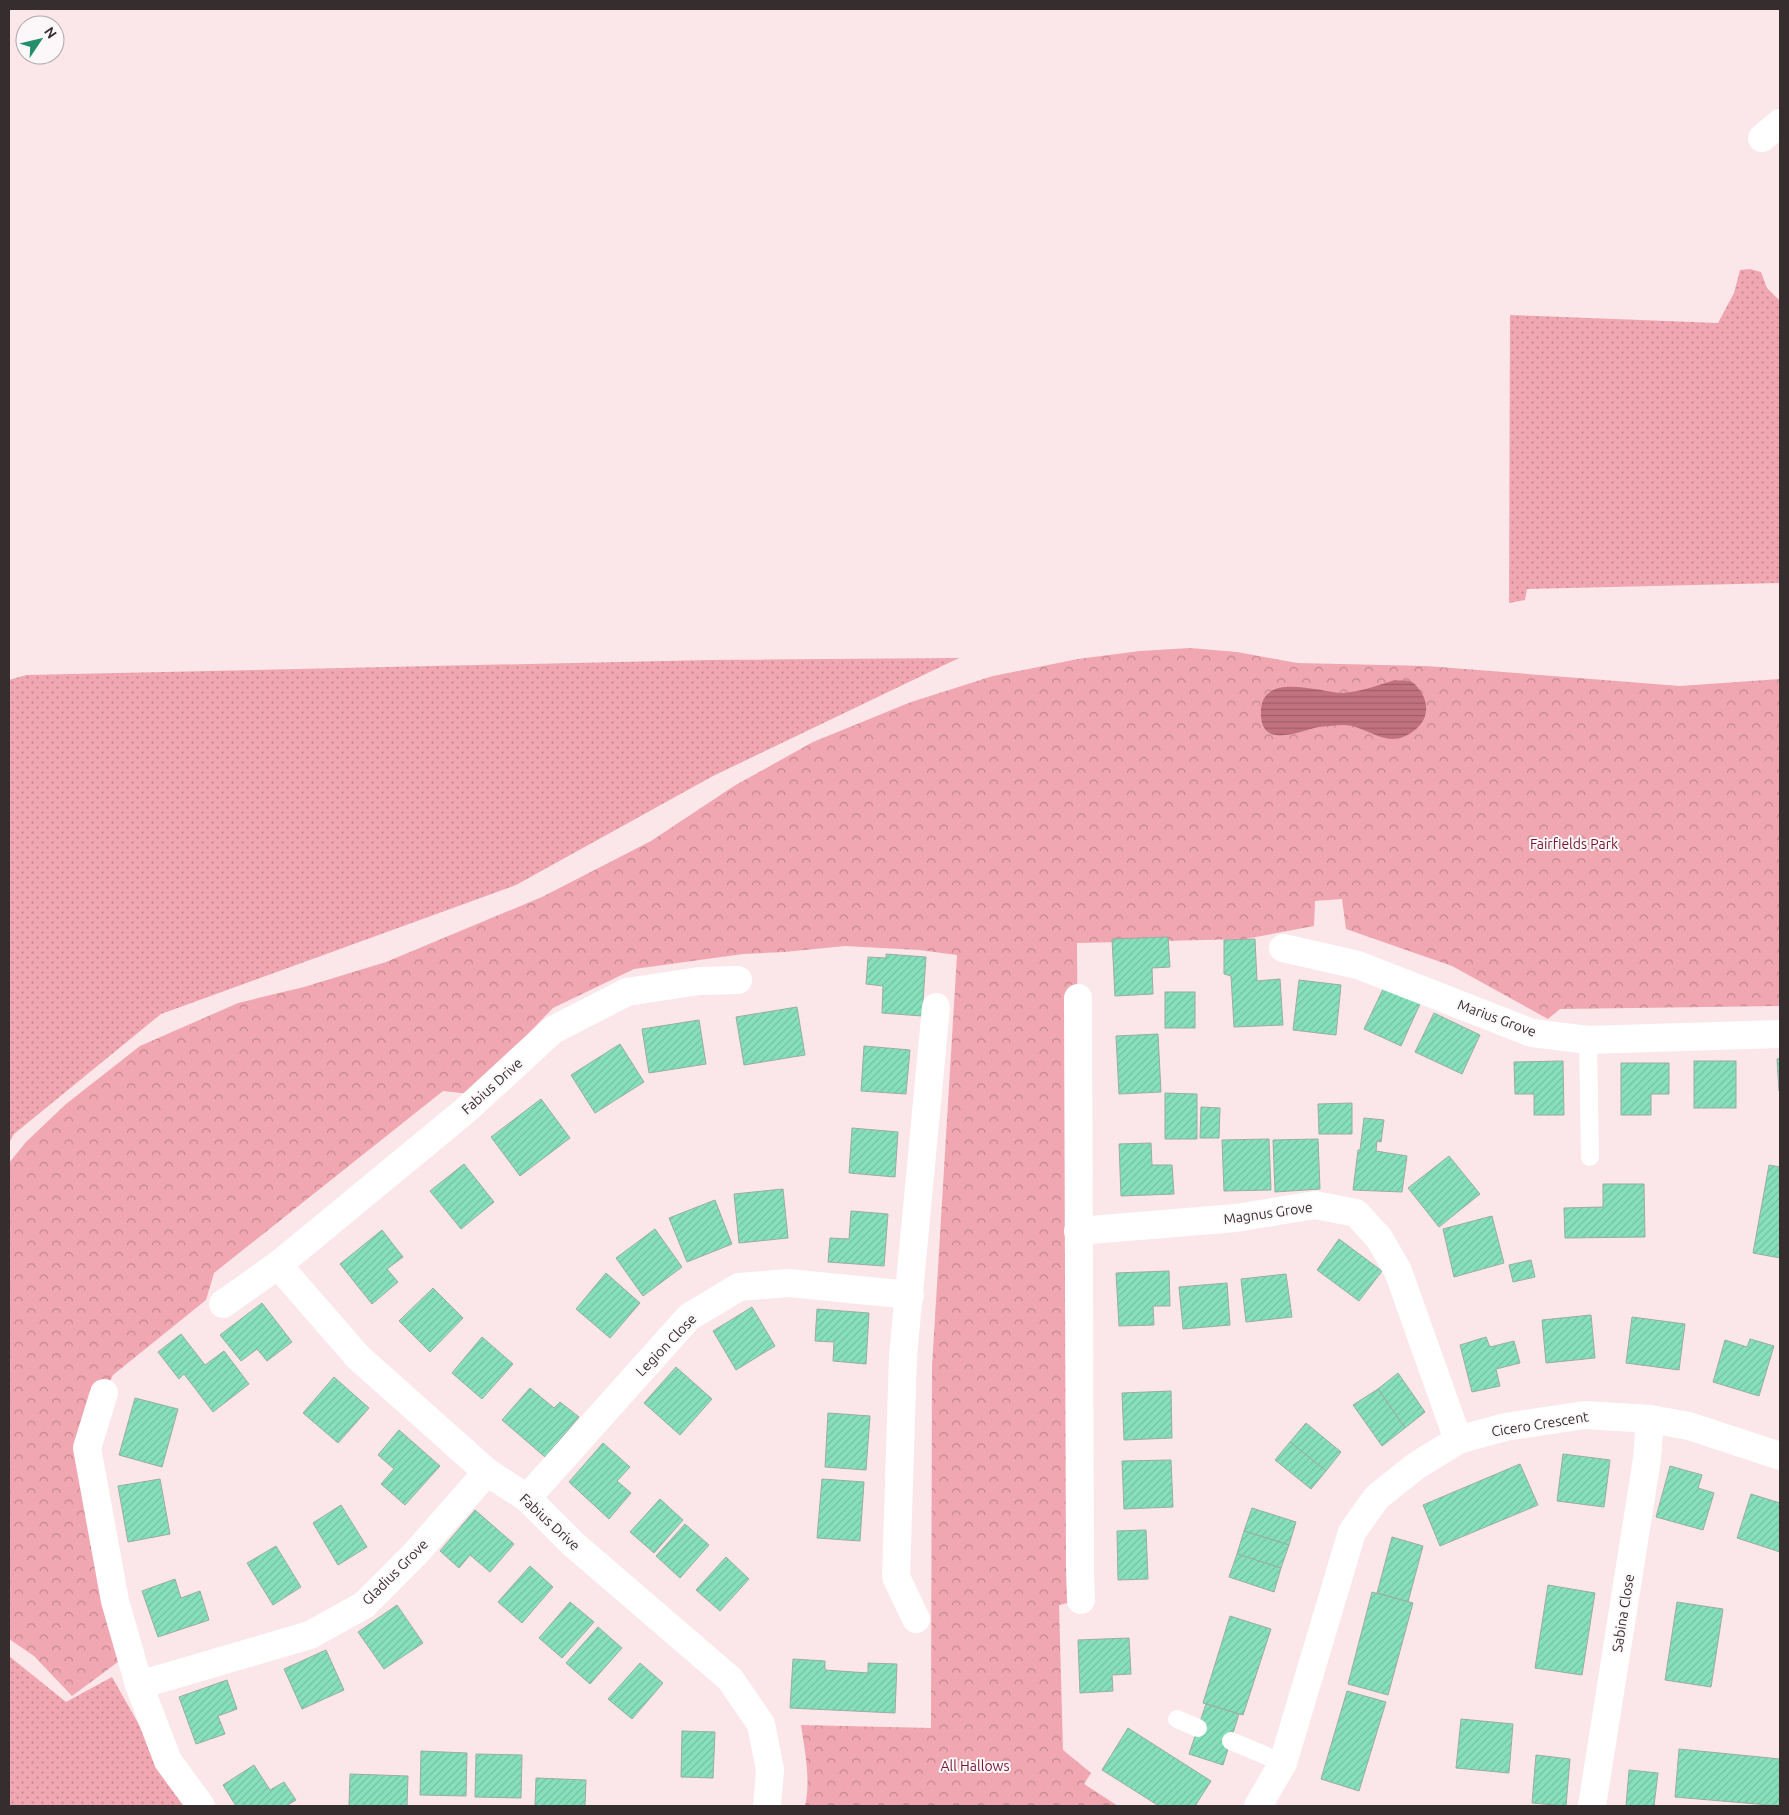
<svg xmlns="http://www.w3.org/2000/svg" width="1789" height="1815" font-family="Ubuntu,sans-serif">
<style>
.grass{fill:url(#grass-dots)}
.park{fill:url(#park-crowns)}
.water{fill:url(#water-rules)}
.building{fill:url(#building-hatch);stroke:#9baca5}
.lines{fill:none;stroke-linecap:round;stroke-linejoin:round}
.service{stroke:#fff;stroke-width:18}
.minor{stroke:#fff;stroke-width:28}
.labels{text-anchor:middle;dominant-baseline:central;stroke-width:4;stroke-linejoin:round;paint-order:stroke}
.park-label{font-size:14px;fill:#761430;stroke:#fcf8f9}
.street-label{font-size:14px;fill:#352d2e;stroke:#fcf8f9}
</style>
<defs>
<pattern id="grass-dots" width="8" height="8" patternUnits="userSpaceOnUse" patternTransform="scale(1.25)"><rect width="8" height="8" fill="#f0a7b1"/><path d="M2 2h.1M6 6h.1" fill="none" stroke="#c38890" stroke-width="1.8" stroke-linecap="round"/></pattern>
<pattern id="park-crowns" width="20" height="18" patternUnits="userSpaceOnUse" patternTransform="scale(1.25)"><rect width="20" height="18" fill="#f0a7b1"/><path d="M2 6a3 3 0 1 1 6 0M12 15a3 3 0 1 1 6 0" fill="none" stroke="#c38890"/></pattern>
<pattern id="water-rules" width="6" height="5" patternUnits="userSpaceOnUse" patternTransform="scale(1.25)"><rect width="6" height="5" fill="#c2727f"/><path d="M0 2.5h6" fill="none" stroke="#9e5e68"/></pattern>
<pattern id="building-hatch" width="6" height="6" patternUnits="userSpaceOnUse" patternTransform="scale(1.25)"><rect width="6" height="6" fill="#86e0bc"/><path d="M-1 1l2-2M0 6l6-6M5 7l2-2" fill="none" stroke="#74c0a2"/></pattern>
</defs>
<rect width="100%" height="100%" fill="#fbe6e9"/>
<!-- grass -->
<g class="grass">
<path d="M1750 269 1761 272 1767 288 1780 301V583L1527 589 1525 600 1509 603 1510 315 1718 323 1734 293 1740 270Z"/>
<path d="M959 658 713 776 516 885 161 1014 14 1134 9 1143V680L26 675 709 660Z"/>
<path d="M9 1656 66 1702 112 1677 185 1806H9Z"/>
</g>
<!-- park -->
<path class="park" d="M1190 648 1237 652 1297 663 1426 666 1680 686 1780 679V1006L1560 1009 1548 1019 1452 966 1346 929 1342 899 1315 901 1314 926 1245 939 1077 943 1081 1600 1059 1605 1063 1750 1091 1773 1084 1784 1118 1806H805C811 1780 805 1752 801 1725L931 1728 932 1367 957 955 919 950 845 946 784 952 743 954 634 969 553 1008 470 1094 443 1091 214 1273 206 1300 113 1375 104 1393 87 1448 130 1653 72 1696 34 1656 9 1639V1163L26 1142 66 1104 140 1046 238 1003 304 987 386 962 542 897 651 841 734 786 813 742 911 702 993 676 1078 659 1140 651Z"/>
<!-- water -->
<path class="water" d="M1395 680C1399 681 1406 680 1410 681 1415 683 1418 688 1421 692 1433 711 1423 729 1403 737 1384 745 1364 726 1345 725 1337 725 1327 726 1319 727 1296 732 1259 750 1261 710 1263 671 1321 693 1343 693 1360 692 1379 685 1395 680Z"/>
<!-- building -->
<g class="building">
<path d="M1168 937 1170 967 1152 968 1153 994 1115 996 1112 939Z"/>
<path d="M1255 939 1257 981 1280 979 1283 1025 1234 1027 1231 976 1224 974V940Z"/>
<path d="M886 954 926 957 922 1016 882 1013 883 986 866 984 868 957 886 958Z"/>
<path d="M1299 980 1341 985 1336 1035 1293 1030Z"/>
<path d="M1384 987 1420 1004 1401 1046 1364 1029Z"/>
<rect x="1165" y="992" width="30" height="36"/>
<path d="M797 1007 805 1055 744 1065 736 1017Z"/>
<path d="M1434 1013 1480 1035 1462 1074 1415 1052Z"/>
<path d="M699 1020 706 1064 649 1073 642 1029Z"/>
<path d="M1158 1034 1161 1092 1119 1094 1116 1036Z"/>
<path d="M620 1044 644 1082 595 1113 571 1075Z"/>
<path d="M864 1046 910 1050 906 1094 861 1091Z"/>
<path d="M1780 1058V1091H1779L1777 1059Z"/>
<path d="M1563 1061 1564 1115H1534V1094H1515L1514 1062Z"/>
<rect x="1694" y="1061" width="42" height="47"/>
<path d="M1621 1063H1669V1094H1651V1115H1621Z"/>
<path d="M1165 1093 1197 1094V1139H1165Z"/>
<path d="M541 1099 570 1138 520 1176 491 1137Z"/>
<path d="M1352 1103V1134H1319L1318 1104Z"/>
<path d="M1201 1107 1220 1108 1219 1138H1200Z"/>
<path d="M1364 1118 1384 1120 1381 1142 1377 1141 1376 1151 1407 1156 1402 1192 1353 1190 1358 1150H1360Z"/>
<path d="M852 1128 898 1132 895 1177 849 1173Z"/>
<path d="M1269 1139 1271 1190 1224 1191 1222 1140Z"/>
<path d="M1318 1139 1320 1189 1275 1192 1273 1140Z"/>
<path d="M1151 1143 1152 1165H1172L1174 1194 1121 1196 1119 1144Z"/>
<path d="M1449 1156 1480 1194 1439 1227 1408 1188Z"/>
<path d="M464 1164 494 1202 461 1229 430 1191Z"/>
<path d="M1769 1165 1780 1167V1258L1753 1253Z"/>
<path d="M1603 1184H1644L1645 1237 1565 1238 1564 1208 1603 1207Z"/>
<path d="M783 1189 788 1238 739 1243 734 1194Z"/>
<path d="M715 1200 732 1244 687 1262 669 1218Z"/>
<path d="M851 1211 888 1214 884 1266 828 1262 830 1238 849 1239Z"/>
<path d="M1492 1216 1504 1263 1454 1277 1443 1229Z"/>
<path d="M655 1229 682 1267 643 1296 616 1258Z"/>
<path d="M382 1230 403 1257 387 1269 398 1282 372 1304 340 1264Z"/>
<path d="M1339 1239 1382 1271 1359 1301 1317 1270Z"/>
<path d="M1531 1260 1535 1277 1513 1282 1509 1265Z"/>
<path d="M1169 1271 1170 1306H1153L1154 1325 1119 1326 1116 1273Z"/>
<path d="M606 1273 640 1303 610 1338 576 1309Z"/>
<path d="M1286 1274 1292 1317 1246 1322 1241 1279Z"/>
<path d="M1227 1283 1230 1325 1183 1329 1179 1287Z"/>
<path d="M433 1288 463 1318 430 1352 399 1321Z"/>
<path d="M262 1303 292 1342 267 1361 257 1349 241 1361 220 1335Z"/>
<path d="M752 1307 775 1346 736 1370 713 1331Z"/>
<path d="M817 1309 869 1313 866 1364 833 1361 834 1342 815 1341Z"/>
<path d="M1591 1315 1595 1358 1546 1363 1542 1320Z"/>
<path d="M1632 1317 1685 1324 1679 1370 1626 1363Z"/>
<path d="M181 1334 205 1365 224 1351 249 1384 213 1412 184 1374 179 1379 158 1352Z"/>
<path d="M482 1337 513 1364 482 1399 452 1373Z"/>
<path d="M1486 1337 1490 1347 1514 1341 1520 1363 1496 1369 1500 1386 1472 1392 1460 1345Z"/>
<path d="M1750 1339 1774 1346 1759 1396 1713 1382 1725 1340 1747 1347Z"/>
<path d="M676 1367 712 1399 680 1435 644 1403Z"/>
<path d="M1398 1373 1425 1412 1405 1428 1378 1389Z"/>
<path d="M334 1377 369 1408 338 1443 303 1413Z"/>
<path d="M530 1388 554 1408 560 1402 579 1417 545 1457 502 1420Z"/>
<path d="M1378 1389 1405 1428 1382 1446 1353 1405Z"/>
<path d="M1171 1391 1172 1438 1124 1440 1122 1393Z"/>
<path d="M135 1398 178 1409 162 1467 119 1455Z"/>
<path d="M828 1413 870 1416 866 1470 825 1467Z"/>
<path d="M1306 1423 1341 1452 1326 1471 1290 1442Z"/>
<path d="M399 1430 440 1466 405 1505 381 1484 394 1469 378 1455Z"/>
<path d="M1290 1442 1326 1471 1311 1489 1275 1460Z"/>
<path d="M603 1443 630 1467 617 1481 631 1493 609 1519 569 1482Z"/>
<path d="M1563 1454 1610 1460 1604 1507 1557 1501Z"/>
<path d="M1171 1460 1173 1507 1124 1509 1122 1461Z"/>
<path d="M1520 1464 1538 1505 1440 1546 1423 1505Z"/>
<path d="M1670 1466 1702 1475 1698 1488 1714 1493 1703 1530 1656 1517Z"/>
<path d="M160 1479 170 1534 128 1542 118 1486Z"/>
<path d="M822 1479 864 1482 860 1541 817 1538Z"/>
<path d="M1751 1494 1780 1503V1552L1737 1538Z"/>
<path d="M660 1499 683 1520 654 1553 630 1532Z"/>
<path d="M341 1505 367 1547 338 1565 313 1523Z"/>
<path d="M1252 1508 1296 1522 1289 1545 1244 1531Z"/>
<path d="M475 1510 514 1544 490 1572 470 1555 459 1568 440 1551Z"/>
<path d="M685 1524 709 1545 680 1578 656 1556Z"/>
<path d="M1146 1530 1148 1579 1118 1580 1117 1531Z"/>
<path d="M1244 1531 1289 1545 1281 1568 1237 1554Z"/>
<path d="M1392 1537 1423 1546 1408 1602 1377 1593Z"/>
<path d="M276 1546 301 1587 273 1605 247 1563Z"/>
<path d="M1237 1554 1281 1568 1274 1592 1229 1577Z"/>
<path d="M726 1557 749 1579 720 1611 696 1590Z"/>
<path d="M530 1566 553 1587 522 1623 498 1602Z"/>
<path d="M175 1579 181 1598 200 1591 209 1620 158 1637 142 1591Z"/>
<path d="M1548 1585 1595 1593 1582 1675 1535 1668Z"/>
<path d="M1372 1592 1413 1603 1388 1695 1348 1684Z"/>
<path d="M570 1602 594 1622 562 1658 539 1638Z"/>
<path d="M1677 1602 1723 1609 1711 1687 1665 1680Z"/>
<path d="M397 1605 423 1643 384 1669 358 1632Z"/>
<path d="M1230 1616 1271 1629 1243 1715 1203 1703Z"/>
<path d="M598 1627 622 1648 590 1684 566 1663Z"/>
<path d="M1129 1638 1131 1674 1112 1675 1113 1691 1080 1693 1078 1640Z"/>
<path d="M326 1650 344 1690 302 1709 284 1669Z"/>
<path d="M793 1659 825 1661V1670L868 1673V1663L897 1664 895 1713 790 1708Z"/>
<path d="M640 1663 663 1683 632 1719 608 1699Z"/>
<path d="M227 1680 237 1709 218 1716 225 1734 196 1744 179 1697Z"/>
<path d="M1347 1691 1386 1702 1359 1791 1321 1779Z"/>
<path d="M1206 1704 1239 1714 1223 1765 1189 1754Z"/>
<path d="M1461 1719 1513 1724 1509 1773 1456 1768Z"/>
<path d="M1128 1728 1211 1781 1195 1806H1159L1102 1770Z"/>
<path d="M682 1731 715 1732 713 1778 681 1777Z"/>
<path d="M1679 1749 1780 1759V1806L1675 1797Z"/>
<path d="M421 1751 467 1753 466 1796 420 1795Z"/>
<path d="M476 1754 522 1755 521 1798 475 1797Z"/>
<path d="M1536 1755 1570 1759 1566 1806 1532 1803Z"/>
<path d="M254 1765 270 1790 284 1782 296 1800 286 1806H236L223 1785Z"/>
<path d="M1629 1770 1658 1773 1654 1806H1626Z"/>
<path d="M350 1774 408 1776 407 1806H349Z"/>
<path d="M536 1778 586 1780 585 1806H535Z"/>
</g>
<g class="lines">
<!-- service -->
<g class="service">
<path d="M1588 1040 1590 1157"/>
<path d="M1177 1719 1198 1728"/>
<path d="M1231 1741 1283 1763"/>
</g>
<!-- minor -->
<g class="minor">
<path d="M1762 138 1780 123"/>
<path d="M1283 948 1358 965 1532 1033 1588 1040 1780 1034"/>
<path d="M1078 998 1080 1569 1081 1600"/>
<path d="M1078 1231 1236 1218 1315 1205 1356 1213 1379 1238 1398 1271 1458 1440"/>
<path d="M278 1265 358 1357 487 1472 527 1498 572 1543 730 1679 761 1724 770 1770 767 1806"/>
<path d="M223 1304 278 1265 466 1110 553 1030 627 992 699 981 738 980"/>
<path d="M104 1393 87 1448 115 1601 139 1685 168 1761 201 1806"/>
<path d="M527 1498 689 1317 739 1287 789 1283 910 1295"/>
<path d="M916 1619 896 1577 903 1356 936 1007"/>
<path d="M139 1685 310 1635 364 1605 415 1554 487 1472"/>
<path d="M1258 1806 1283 1763 1352 1532 1377 1497 1416 1466 1458 1440 1505 1427 1585 1415 1650 1419 1689 1426 1780 1456"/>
<path d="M1592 1806 1647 1459 1650 1419"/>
</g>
</g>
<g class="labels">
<!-- park labels -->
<g class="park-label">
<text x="1574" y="844">Fairfields Park</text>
<text x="975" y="1766">All Hallows</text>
</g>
<!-- street labels -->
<g class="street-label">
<text transform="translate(1497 1018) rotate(20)">Marius Grove</text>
<text transform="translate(492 1086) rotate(-42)">Fabius Drive</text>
<text transform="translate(1268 1213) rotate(-8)">Magnus Grove</text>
<text transform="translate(666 1345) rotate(-46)">Legion Close</text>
<text transform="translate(1540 1424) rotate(-9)">Cicero Crescent</text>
<text transform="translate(550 1522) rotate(43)">Fabius Drive</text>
<text transform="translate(395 1572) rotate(-45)">Gladius Grove</text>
<text transform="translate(1623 1613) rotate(-81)">Sabina Close</text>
</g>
</g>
<!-- border -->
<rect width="1789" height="1815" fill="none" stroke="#352d2e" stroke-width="20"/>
<!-- north arrow -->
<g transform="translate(40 40) rotate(55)"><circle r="24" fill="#fcf8f9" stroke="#aca7a8"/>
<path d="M0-4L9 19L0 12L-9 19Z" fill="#258f6c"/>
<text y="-8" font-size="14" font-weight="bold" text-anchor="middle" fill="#352d2e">N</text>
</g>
</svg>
